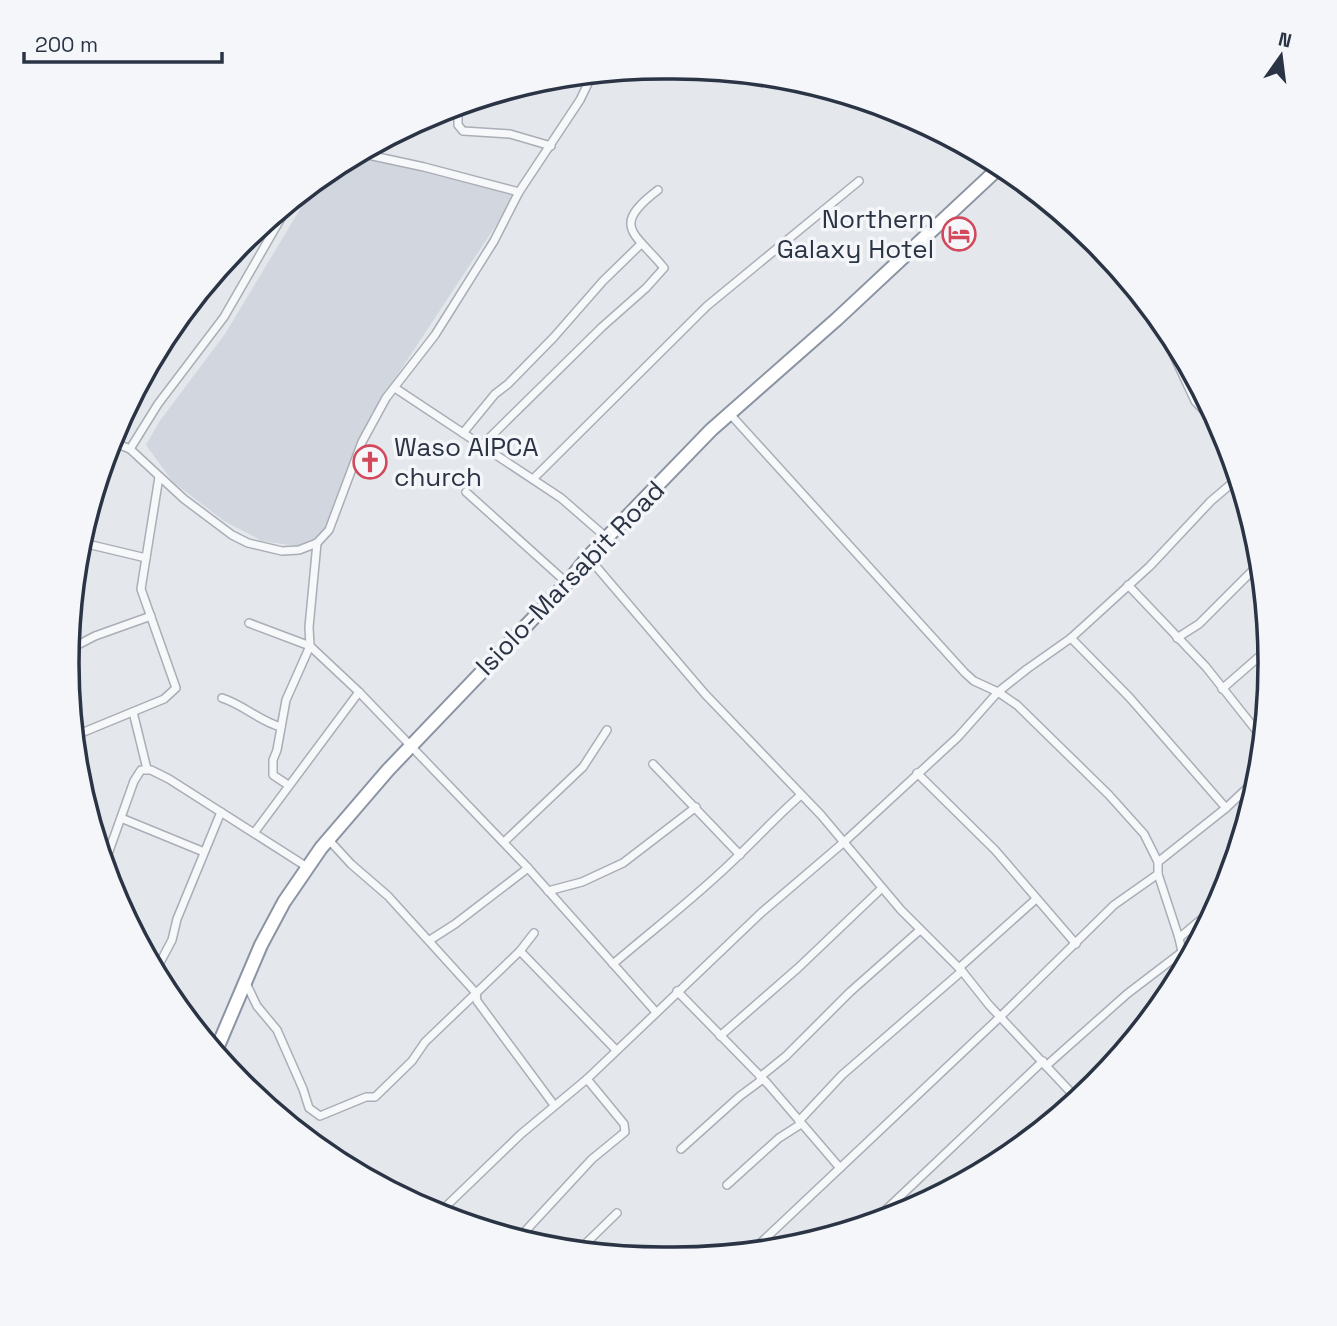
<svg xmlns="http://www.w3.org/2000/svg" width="1337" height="1326" font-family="'Space Grotesk',sans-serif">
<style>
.built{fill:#d2d6de}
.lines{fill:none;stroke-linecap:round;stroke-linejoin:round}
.minor-casing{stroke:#a9aeb7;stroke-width:10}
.trunk-casing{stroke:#8b94a3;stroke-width:16}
.minor{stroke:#f7f8fa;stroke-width:7}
.trunk{stroke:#fff;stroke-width:12}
.labels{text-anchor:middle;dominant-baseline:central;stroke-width:7;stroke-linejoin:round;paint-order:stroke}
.poi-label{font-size:26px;fill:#2b3445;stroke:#f4f6f9;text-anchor:end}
.street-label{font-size:26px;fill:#2b3445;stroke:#f4f6f9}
.rim{fill:none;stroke:#2b3445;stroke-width:3.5}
</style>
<rect width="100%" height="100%" fill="#e4e7ec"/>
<!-- built -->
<path class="built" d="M351 156 371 158 512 195 508 207 373 412 335 524 320 544 296 546 262 541 224 521 173 482 146 445 159 422 225 334 317 181 331 167Z"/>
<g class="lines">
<defs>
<g id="minor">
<path d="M458 105V125L463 131 510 134 551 146"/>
<path d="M359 153 424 167 519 192"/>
<path d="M1153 311 1195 401 1224 432"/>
<path d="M395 388 561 498 607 538"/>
<path d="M730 414 965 673 974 681 998 692 1017 705 1109 795 1144 834 1158 862V874L1179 938 1185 966"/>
<path d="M463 433 495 394 508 384 554 337 603 281 641 244"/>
<path d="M110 441 130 449 184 499 232 535 248 543 282 551 299 550 317 543 329 530 362 442 386 398 435 335 494 241 519 192 580 100 593 73"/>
<path d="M481 446 602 327 646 288 664 268C636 233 609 227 658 190"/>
<path d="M130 449 158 404 224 317 292 199"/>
<path d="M533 479 707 306 859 181"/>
<path d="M466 492 567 583"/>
<path d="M79 542 146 558"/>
<path d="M588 557 705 694 821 815 901 910 962 971 989 1005 1078 1100"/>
<path d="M1128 585 1206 667 1263 739"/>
<path d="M249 623 310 646 359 692 528 868 655 1011"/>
<path d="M1071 638 1130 698 1226 808"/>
<path d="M1177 638 1199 624 1261 562"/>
<path d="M68 650 95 636 151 616"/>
<path d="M1222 689 1269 648"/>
<path d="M222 698C244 705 259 721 281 727"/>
<path d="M133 712 147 769"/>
<path d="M74 736 164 699 176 688 141 589 159 477"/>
<path d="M653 764 740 855"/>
<path d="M917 773 995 850 1076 944"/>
<path d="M288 785 273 775V760L277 750 286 700 310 646 309 627 317 543"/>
<path d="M121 818 204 852"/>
<path d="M254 833 359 692"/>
<path d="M328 839 351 864 388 896 476 993 477 1001 554 1105"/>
<path d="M504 842 583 767 607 730"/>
<path d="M1158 862 1226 808 1259 777"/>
<path d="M104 865 134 781 141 770H151L169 779 307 867"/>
<path d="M548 891 582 882 623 863 696 807"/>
<path d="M1179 938 1217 906"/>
<path d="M430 940 455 924 528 868"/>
<path d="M520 951 616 1050"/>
<path d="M613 964C655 928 700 894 739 855 760 835 779 814 801 795"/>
<path d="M959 968 1036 899"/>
<path d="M155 972 172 940 177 919 221 812"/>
<path d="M245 981 257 1006 277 1030 303 1089 309 1108 320 1116 366 1097H375L412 1061 425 1042 520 951 534 933"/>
<path d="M677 991 767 1083 840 1168"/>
<path d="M720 1036 798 968 882 888"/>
<path d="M1046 1066 1127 994 1182 952"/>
<path d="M760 1077 786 1056 850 992 920 930"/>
<path d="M799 1121 842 1075 962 971"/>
<path d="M681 1149 740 1096 763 1079"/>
<path d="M727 1185 779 1138 801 1124"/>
<path d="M437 1215 521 1134 587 1079 761 913 843 843 958 737 998 692 1027 669 1071 638 1150 566 1211 501 1238 478"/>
<path d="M871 1224 1043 1061"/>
<path d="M518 1239 592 1159 625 1132 624 1124 587 1079"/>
<path d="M578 1251 617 1213"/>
<path d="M751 1252 1000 1017 1114 905 1158 874"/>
</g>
<path id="trunk" d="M215 1053 261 945 284 902 321 848 388 770 567 583 588 557 711 430 837 319 1002 165"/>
</defs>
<!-- minor casing -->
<use href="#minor" class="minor-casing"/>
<!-- trunk casing -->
<use href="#trunk" class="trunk-casing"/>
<!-- minor -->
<use href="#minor" class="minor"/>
<!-- trunk -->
<use href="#trunk" class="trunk"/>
</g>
<!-- icons -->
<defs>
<symbol id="hotel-ring" viewBox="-11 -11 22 22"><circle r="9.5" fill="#f4f6f9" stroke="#d1495b" stroke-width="1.5"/><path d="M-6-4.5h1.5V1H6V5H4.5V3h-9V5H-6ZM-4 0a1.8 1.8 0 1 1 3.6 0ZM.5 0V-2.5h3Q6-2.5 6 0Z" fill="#d1495b"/></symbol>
<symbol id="church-ring" viewBox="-11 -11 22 22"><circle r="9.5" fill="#f4f6f9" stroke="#d1495b" stroke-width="1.5"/><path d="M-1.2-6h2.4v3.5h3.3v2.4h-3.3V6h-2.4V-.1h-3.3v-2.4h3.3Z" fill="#d1495b"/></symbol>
</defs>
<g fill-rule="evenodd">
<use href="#hotel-ring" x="940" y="215" width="38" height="38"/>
<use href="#church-ring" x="351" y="443" width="38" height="38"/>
</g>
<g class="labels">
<!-- poi labels -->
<g class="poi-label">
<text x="934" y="219">Northern<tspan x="934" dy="30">Galaxy Hotel</tspan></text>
<text x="394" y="447" text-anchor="start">Waso AIPCA<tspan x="394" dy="30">church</tspan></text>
</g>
<!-- street labels -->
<g class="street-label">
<text transform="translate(570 578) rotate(-46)">Isiolo-Marsabit Road</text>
</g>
</g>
<!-- crop -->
<path d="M0 0H1337V1326H0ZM663 79H674A584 584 0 0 1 1258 663V663A584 584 0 0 1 674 1247H663A584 584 0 0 1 79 663V663A584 584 0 0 1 663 79Z" fill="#f4f6f9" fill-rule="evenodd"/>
<path class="rim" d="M663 79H674A584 584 0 0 1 1258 663V663A584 584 0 0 1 674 1247H663A584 584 0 0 1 79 663V663A584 584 0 0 1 663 79Z"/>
<!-- north arrow -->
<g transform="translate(1281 56) rotate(14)" stroke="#f4f6f9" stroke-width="5" paint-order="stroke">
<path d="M0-5L12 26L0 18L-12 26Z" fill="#2b3445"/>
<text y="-10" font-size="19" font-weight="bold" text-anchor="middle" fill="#2b3445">N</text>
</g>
<!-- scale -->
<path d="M24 52v10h198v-10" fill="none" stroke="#2b3445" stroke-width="3.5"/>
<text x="35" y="52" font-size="21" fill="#2b3445" stroke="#f4f6f9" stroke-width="5" paint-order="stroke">200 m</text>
</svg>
